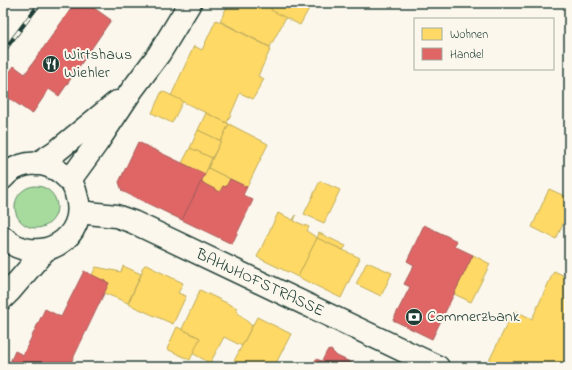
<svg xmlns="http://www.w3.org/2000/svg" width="572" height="370" font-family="'Indie Flower',sans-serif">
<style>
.green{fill:#a7db9e;stroke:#638c69}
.homes{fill:#ffd966;stroke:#bcaa57}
.shops{fill:#e06666;stroke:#a65a57}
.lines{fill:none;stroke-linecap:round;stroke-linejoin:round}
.street-casing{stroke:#1f3d34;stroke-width:25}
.secondary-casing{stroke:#1f3d34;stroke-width:25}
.street{stroke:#fbf7ec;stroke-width:22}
.secondary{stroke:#fbf7ec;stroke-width:22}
.rail-casing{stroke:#1f3d34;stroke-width:4.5}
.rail{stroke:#fbf7ec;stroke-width:3;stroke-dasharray:9;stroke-linecap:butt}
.labels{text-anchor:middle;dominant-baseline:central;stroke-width:4;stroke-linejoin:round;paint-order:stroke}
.poi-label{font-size:16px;fill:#1f3d34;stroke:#fbf7ec;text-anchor:start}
.street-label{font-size:16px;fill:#1f3d34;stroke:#fbf7ec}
</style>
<rect width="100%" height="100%" fill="#fbf7ec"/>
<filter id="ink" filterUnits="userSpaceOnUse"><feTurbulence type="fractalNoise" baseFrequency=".025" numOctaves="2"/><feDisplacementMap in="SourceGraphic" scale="8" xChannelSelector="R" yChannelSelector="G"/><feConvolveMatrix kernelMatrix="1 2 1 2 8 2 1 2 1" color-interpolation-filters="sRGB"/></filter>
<g filter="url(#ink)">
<!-- green -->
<circle class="green" cx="36" cy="207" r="21"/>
<!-- homes -->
<g class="homes">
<path d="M229 3H271L273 4 271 10 286 17 270 47 220 21Z"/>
<path d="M271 3H312L300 25 271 10 273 4Z"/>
<path d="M216 20 271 48 258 76 264 79 253 99 240 93 227 123 171 96 194 46 202 50Z"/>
<path d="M162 91 183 101 172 123 152 113Z"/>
<path d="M206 113 229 124 221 141 198 130Z"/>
<path d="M229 124 268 144 247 187 208 168Z"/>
<path d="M198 130 221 141 212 158 190 148Z"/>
<path d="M190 148 212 158 205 174 182 163Z"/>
<path d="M208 168 230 179 226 187 223 186 220 192 201 182Z"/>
<path d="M320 181 340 190 324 223 304 214Z"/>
<path d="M549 189 569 198V211L556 239 532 227Z"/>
<path d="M278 213 293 220 296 215 294 221 309 227 307 231 317 238 298 277 257 257Z"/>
<path d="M319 233 346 246 343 250 317 238Z"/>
<path d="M317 238 360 258 341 298 298 277Z"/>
<path d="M473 255 490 264 471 302 454 294Z"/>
<path d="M367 262 392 273 381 296 356 284Z"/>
<path d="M145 265H150L154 269 183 283 178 293 186 296 173 324 128 304 142 273V268Z"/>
<path d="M123 266 141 274 128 303 104 293 109 283 92 275 96 267 121 272Z"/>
<path d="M554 271 569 278V367H486L514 310 532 319Z"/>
<path d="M200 290 237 308 236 311 252 326 242 346 224 337 210 363 192 353 200 338 182 329Z"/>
<path d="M257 317 291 334 274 367H240L233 363Z"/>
<path d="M177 327 200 338 190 360 167 349Z"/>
</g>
<!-- shops -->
<g class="shops">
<path d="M75 3H87L111 20 59 96 49 89 32 114 3 94V81L14 66 25 74Z"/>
<path d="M138 142 205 174 182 220 122 191 119 182Z"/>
<path d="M230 179 247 187 243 195 253 200 232 244 182 220 201 182 220 192 223 186 226 187Z"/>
<path d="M424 225 457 241 454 246 473 255 432 339 393 320 410 287 404 284 414 265 407 261Z"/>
<path d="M84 271 109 283 69 367H8L15 351 23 355 45 309 61 317Z"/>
<path d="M331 350 337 356 361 367H312L316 359 322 361 327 351Z"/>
</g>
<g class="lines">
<defs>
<g id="street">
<path d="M37 164 58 150 117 102"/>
<path d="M70 180 97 143 132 90 159 54 190 3"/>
</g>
<g id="secondary">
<path d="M3 178C12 167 27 162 41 164 52 166 60 171 67 178 72 183 75 188 76 194 91 239 37 269 3 237"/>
<path d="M79 212 116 216 133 222 438 367"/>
<path d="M3 298 9 292 45 250"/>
</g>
</defs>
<!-- street casing -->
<use href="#street" class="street-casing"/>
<!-- secondary casing -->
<use href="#secondary" class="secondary-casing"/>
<!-- street -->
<use href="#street" class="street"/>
<!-- secondary -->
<use href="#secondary" class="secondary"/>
<defs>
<g id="rail">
<path d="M3 11 9 3"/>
<path d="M3 52 40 3"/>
</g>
</defs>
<!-- rail casing -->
<use href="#rail" class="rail-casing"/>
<!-- rail -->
<use href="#rail" class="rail"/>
</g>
</g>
<!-- icons -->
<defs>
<symbol id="restaurant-disc" viewBox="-11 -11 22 22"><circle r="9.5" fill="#1f3d34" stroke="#fbf7ec"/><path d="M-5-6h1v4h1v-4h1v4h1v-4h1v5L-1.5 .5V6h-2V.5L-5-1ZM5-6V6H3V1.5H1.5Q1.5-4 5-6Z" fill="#fff"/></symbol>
<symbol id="bank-disc" viewBox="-11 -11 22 22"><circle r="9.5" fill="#1f3d34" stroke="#fbf7ec"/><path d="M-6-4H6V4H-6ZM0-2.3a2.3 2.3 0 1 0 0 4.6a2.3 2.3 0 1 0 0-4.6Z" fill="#fff"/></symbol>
</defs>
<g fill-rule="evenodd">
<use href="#restaurant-disc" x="41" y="54" width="20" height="20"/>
<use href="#bank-disc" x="404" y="307" width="20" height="20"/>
</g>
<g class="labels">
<!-- poi labels -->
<g class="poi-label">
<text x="64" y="55">Wirtshaus<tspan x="64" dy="18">Wiehler</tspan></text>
<text x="427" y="317">Commerzbank</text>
</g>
<!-- street labels -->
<g class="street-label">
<text transform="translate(260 283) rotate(25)">BAHNHOFSTRASSE</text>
</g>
</g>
<!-- margin -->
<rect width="572" height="370" fill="none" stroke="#fbf7ec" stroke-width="16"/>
<rect x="8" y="8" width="556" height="354" fill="none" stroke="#1f3d34" stroke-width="1.5" filter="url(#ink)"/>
<!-- legend -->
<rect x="414" y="18" width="140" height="52" fill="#fbf7ec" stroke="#a3ada2"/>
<rect x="422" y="28" width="20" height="12" fill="#ffd966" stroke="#a3ada2"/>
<text x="450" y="38" font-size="12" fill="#1f3d34">Wohnen</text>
<rect x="422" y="48" width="20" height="12" fill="#e06666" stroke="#a3ada2"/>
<text x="450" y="58" font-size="12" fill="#1f3d34">Handel</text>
</svg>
